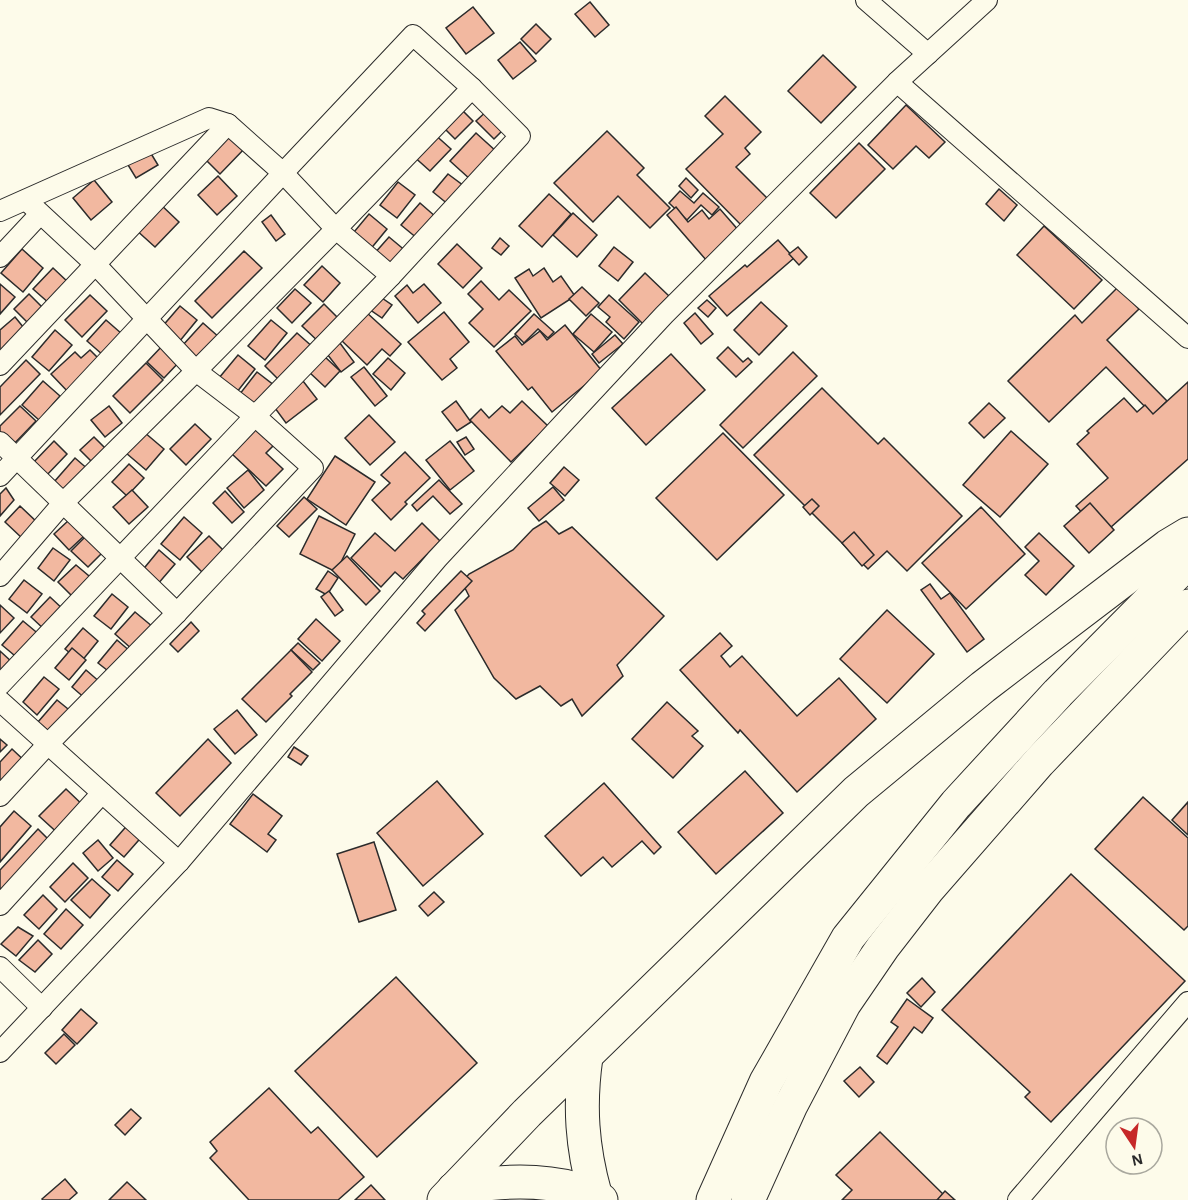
<svg xmlns="http://www.w3.org/2000/svg" width="1188" height="1200" font-family="'Alegreya Sans',sans-serif">
<style>
.building{fill:#f2b8a0;stroke:#2b2b2b;stroke-width:1.5}
.lines{fill:none;stroke-linecap:round;stroke-linejoin:round}
.minor-casing{stroke:#2b2b2b;stroke-width:22}
.trunk-casing{stroke:#2b2b2b;stroke-width:35}
.minor{stroke:#fdfbea;stroke-width:20}
.trunk{stroke:#fdfbea;stroke-width:33}
</style>
<rect width="100%" height="100%" fill="#fdfbea"/>
<!-- building -->
<g class="building">
<path d="M590 2 609 25 595 37 575 14Z"/>
<path d="M473 7 494 33 466 54 446 28Z"/>
<path d="M536 24 551 39 536 54 521 39Z"/>
<path d="M520 42 536 61 513 79 498 60Z"/>
<path d="M823 55 856 87 821 123 788 91Z"/>
<path d="M725 96 761 132 745 148 750 154 736 167 768 199 742 226 686 169 723 134 705 116Z"/>
<path d="M906 105 945 142 929 158 916 146 893 169 868 145Z"/>
<path d="M458 106 473 121 455 139 440 124Z"/>
<path d="M490 108 507 126 494 139 476 121Z"/>
<path d="M229 130 246 147 220 174 203 157Z"/>
<path d="M607 131 644 168 637 175 670 208 650 228 618 196 593 222 554 183Z"/>
<path d="M432 132 451 149 430 171 411 154Z"/>
<path d="M476 133 497 152 471 180 450 161Z"/>
<path d="M859 143 885 169 836 218 810 193Z"/>
<path d="M147 147 158 165 136 178 125 160Z"/>
<path d="M448 174 464 186 449 205 433 192Z"/>
<path d="M218 176 237 196 217 215 198 195Z"/>
<path d="M686 178 698 190 691 198 679 186Z"/>
<path d="M94 180 112 202 91 220 73 198Z"/>
<path d="M398 182 415 195 397 218 380 205Z"/>
<path d="M999 189 1017 205 1004 221 986 204Z"/>
<path d="M680 191 694 203 703 193 719 207 712 215 701 205 687 220 669 203Z"/>
<path d="M549 194 571 214 542 247 519 226Z"/>
<path d="M158 202 179 222 155 247 134 228Z"/>
<path d="M420 203 436 217 418 239 401 225Z"/>
<path d="M676 207 688 222 702 210 709 219 720 209 740 232 707 261 667 215Z"/>
<path d="M573 213 597 235 577 257 553 235Z"/>
<path d="M369 214 387 229 369 251 349 238Z"/>
<path d="M271 215 285 234 276 241 262 222Z"/>
<path d="M1044 226 1102 280 1074 309 1017 255Z"/>
<path d="M389 237 407 252 392 270 374 254Z"/>
<path d="M500 238 509 246 501 255 492 248Z"/>
<path d="M778 240 794 258 727 316 709 296 745 265 747 267Z"/>
<path d="M457 244 482 268 463 288 438 264Z"/>
<path d="M614 247 633 262 618 281 599 266Z"/>
<path d="M798 247 807 257 799 265 789 254Z"/>
<path d="M22 249 43 268 23 292 1 273Z"/>
<path d="M244 251 262 268 212 318 195 301Z"/>
<path d="M322 266 340 283 323 302 304 285Z"/>
<path d="M53 268 69 283 50 304 33 289Z"/>
<path d="M544 268 553 282 561 276 575 296 541 318 515 278 529 269 533 276Z"/>
<path d="M645 273 669 296 643 324 619 300Z"/>
<path d="M481 281 499 300 509 290 531 311 494 347 469 323 483 309 468 294Z"/>
<path d="M0 284 15 297 0 314Z"/>
<path d="M424 284 441 303 418 323 395 296 407 285 413 293Z"/>
<path d="M582 287 599 303 586 316 569 299Z"/>
<path d="M1118 287 1139 309 1107 340 1167 401 1153 415 1106 367 1049 422 1008 381 1075 315 1082 323Z"/>
<path d="M295 289 311 303 292 323 277 308Z"/>
<path d="M29 294 45 310 30 325 14 309Z"/>
<path d="M90 295 107 311 82 337 65 320Z"/>
<path d="M609 295 639 322 624 339 606 322 610 317 598 307Z"/>
<path d="M379 296 392 305 382 318 369 309Z"/>
<path d="M707 300 716 308 708 317 698 308Z"/>
<path d="M761 302 787 326 759 355 734 330Z"/>
<path d="M324 304 343 323 322 345 302 326Z"/>
<path d="M180 306 197 320 179 342 161 328Z"/>
<path d="M366 312 401 344 390 356 382 349 367 365 341 340Z"/>
<path d="M444 312 469 342 450 359 457 368 442 380 408 342Z"/>
<path d="M695 313 713 334 701 344 684 323Z"/>
<path d="M534 314 554 332 548 338 538 329 524 343 515 334Z"/>
<path d="M591 314 612 332 594 352 573 334Z"/>
<path d="M15 317 28 333 0 356V330Z"/>
<path d="M106 320 122 334 103 355 87 341Z"/>
<path d="M271 320 287 333 265 360 248 346Z"/>
<path d="M203 323 220 338 200 362 182 346Z"/>
<path d="M565 325 602 371 552 412 532 387 528 390 496 351 515 336 522 345 540 331 547 340Z"/>
<path d="M55 330 72 345 49 371 32 357Z"/>
<path d="M297 333 315 349 282 383 265 366Z"/>
<path d="M615 335 623 344 599 363 592 354Z"/>
<path d="M337 339 354 362 341 372 324 350Z"/>
<path d="M164 344 181 360 164 378 147 362Z"/>
<path d="M728 347 743 362 748 358 752 362 736 377 717 358Z"/>
<path d="M90 350 103 363 70 394 51 374 75 352 81 358Z"/>
<path d="M793 352 817 376 743 448 720 425Z"/>
<path d="M671 354 705 390 646 445 612 408Z"/>
<path d="M238 355 255 369 237 392 219 378Z"/>
<path d="M324 356 340 371 325 387 309 372Z"/>
<path d="M388 358 405 373 391 390 373 374Z"/>
<path d="M26 360 40 374 0 415V387Z"/>
<path d="M146 363 163 380 130 413 113 396Z"/>
<path d="M364 367 387 396 375 406 351 377Z"/>
<path d="M257 372 275 386 257 409 239 395Z"/>
<path d="M43 381 60 396 39 420 22 405Z"/>
<path d="M303 381 317 399 286 423 272 404Z"/>
<path d="M1188 382V459L1102 535 1076 506 1108 478 1077 444 1089 433 1087 431 1124 398 1137 412 1145 405 1153 414Z"/>
<path d="M822 388 878 444 884 438 962 516 907 571 887 551 868 569 754 455Z"/>
<path d="M456 401 471 422 457 431 442 412Z"/>
<path d="M522 401 548 426 511 462 470 420 481 409 489 418 502 406 510 413Z"/>
<path d="M989 403 1005 418 984 438 969 423Z"/>
<path d="M20 406 36 421 11 447 0 437V426Z"/>
<path d="M109 406 122 423 105 437 91 420Z"/>
<path d="M369 415 395 442 370 465 345 438Z"/>
<path d="M195 424 211 439 186 465 170 449Z"/>
<path d="M258 427 275 444 266 453 283 469 266 486 232 454Z"/>
<path d="M1011 431 1048 464 1000 517 963 485Z"/>
<path d="M144 432 164 449 146 470 126 453Z"/>
<path d="M723 433 784 495 717 560 656 498Z"/>
<path d="M94 437 109 452 95 465 80 450Z"/>
<path d="M466 437 474 449 465 455 457 442Z"/>
<path d="M54 441 67 454 45 477 32 464Z"/>
<path d="M450 441 474 471 450 490 426 460Z"/>
<path d="M405 452 430 478 405 502 407 504 391 520 372 500 390 483 381 475Z"/>
<path d="M335 456 375 482 346 525 307 499Z"/>
<path d="M75 458 90 471 68 495 54 482Z"/>
<path d="M129 464 144 478 127 496 112 482Z"/>
<path d="M564 467 579 480 565 496 550 483Z"/>
<path d="M248 470 264 490 244 508 227 488Z"/>
<path d="M439 480 462 504 450 514 433 496 417 511 412 505Z"/>
<path d="M553 487 564 500 539 521 528 508Z"/>
<path d="M6 488 14 500 0 516V494Z"/>
<path d="M132 490 148 507 129 524 113 507Z"/>
<path d="M225 491 244 512 232 523 213 503Z"/>
<path d="M304 497 317 509 289 537 277 526Z"/>
<path d="M812 499 819 506 810 515 803 507Z"/>
<path d="M1090 503 1114 530 1089 553 1064 526Z"/>
<path d="M20 506 39 524 23 539 5 522Z"/>
<path d="M981 507 1025 554 966 609 922 563Z"/>
<path d="M319 516 355 534 336 572 300 554Z"/>
<path d="M184 517 202 533 180 560 161 544Z"/>
<path d="M69 520 84 536 69 550 54 534Z"/>
<path d="M546 521 559 534 572 527 664 616 617 665 623 676 582 716 572 699 561 706 540 686 516 699 494 678 455 610 469 596 462 582 469 574 513 550 533 529Z"/>
<path d="M422 523 440 541 403 579 395 572 381 587 351 558 375 533 395 551Z"/>
<path d="M854 532 874 555 862 566 842 543Z"/>
<path d="M1039 533 1074 566 1046 595 1025 575 1039 561 1025 547Z"/>
<path d="M87 535 104 551 88 567 71 551Z"/>
<path d="M209 536 227 554 205 575 187 557Z"/>
<path d="M53 548 70 560 54 581 38 568Z"/>
<path d="M159 550 175 564 157 585 141 572Z"/>
<path d="M347 556 380 591 366 605 332 570Z"/>
<path d="M76 565 95 581 74 598 58 582Z"/>
<path d="M328 571 338 578 327 595 316 589Z"/>
<path d="M461 571 472 581 425 631 417 623 425 614 422 611Z"/>
<path d="M24 580 42 594 27 613 9 599Z"/>
<path d="M930 584 941 599 950 593 984 639 967 652 921 590Z"/>
<path d="M329 591 343 610 335 616 321 597Z"/>
<path d="M112 594 128 607 111 629 94 616Z"/>
<path d="M50 597 65 611 46 631 31 617Z"/>
<path d="M0 605 14 618 0 633Z"/>
<path d="M887 610 934 654 887 703 840 659Z"/>
<path d="M135 612 153 627 133 650 115 634Z"/>
<path d="M316 619 340 641 322 661 298 639Z"/>
<path d="M23 621 41 636 20 660 2 645Z"/>
<path d="M191 622 199 631 178 652 170 644Z"/>
<path d="M83 628 98 641 81 662 65 649Z"/>
<path d="M720 633 732 646 721 656 730 667 742 656 797 716 839 678 876 719 797 792 740 730 738 733 680 670Z"/>
<path d="M117 640 131 652 112 674 98 663Z"/>
<path d="M298 643 320 663 313 670 291 650Z"/>
<path d="M72 648 86 660 69 680 55 668Z"/>
<path d="M291 650 312 672 290 694 292 696 266 722 242 699Z"/>
<path d="M0 651 13 663 0 677Z"/>
<path d="M86 670 101 683 87 700 72 687Z"/>
<path d="M44 677 59 689 37 715 23 702Z"/>
<path d="M57 700 73 713 53 735 38 722Z"/>
<path d="M667 702 698 731 692 736 703 746 673 778 632 739Z"/>
<path d="M237 710 257 735 235 754 214 729Z"/>
<path d="M0 739 7 745 0 752Z"/>
<path d="M208 739 231 763 180 816 156 793Z"/>
<path d="M294 747 308 756 301 765 288 757Z"/>
<path d="M12 749 28 764 0 795V762Z"/>
<path d="M745 771 783 813 716 874 678 832Z"/>
<path d="M437 781 483 834 423 886 377 833Z"/>
<path d="M604 783 661 847 654 854 642 841 612 867 603 857 581 876 545 836Z"/>
<path d="M66 789 88 810 62 837 39 816Z"/>
<path d="M253 794 282 816 268 834 276 840 267 852 230 824Z"/>
<path d="M1143 797 1188 838V926L1184 930 1095 849Z"/>
<path d="M1188 802V835L1172 820Z"/>
<path d="M14 811 31 826 0 862V827Z"/>
<path d="M131 821 145 833 124 857 110 845Z"/>
<path d="M38 829 55 846 8 896 0 888V870Z"/>
<path d="M98 840 113 858 98 871 83 853Z"/>
<path d="M374 842 396 910 359 922 337 854Z"/>
<path d="M117 860 133 874 118 891 102 877Z"/>
<path d="M73 863 88 878 65 902 50 887Z"/>
<path d="M1071 874 1185 981 1051 1122 1025 1097 1030 1092 942 1010Z"/>
<path d="M92 879 110 895 90 918 71 900Z"/>
<path d="M434 892 444 902 428 916 419 906Z"/>
<path d="M43 895 57 909 39 929 24 915Z"/>
<path d="M66 909 83 925 61 949 44 934Z"/>
<path d="M18 927 33 936 16 956 1 944Z"/>
<path d="M38 940 52 954 35 972 19 960Z"/>
<path d="M396 977 477 1063 377 1157 295 1071Z"/>
<path d="M922 978 935 992 921 1007 907 993Z"/>
<path d="M907 999 933 1018 922 1033 914 1027 887 1064 877 1056 898 1027 891 1022Z"/>
<path d="M81 1009 97 1023 77 1044 62 1030Z"/>
<path d="M64 1034 75 1045 56 1064 45 1053Z"/>
<path d="M860 1067 874 1082 859 1097 844 1081Z"/>
<path d="M269 1088 311 1133 318 1127 364 1177 338 1200H249L210 1158 217 1151 210 1142Z"/>
<path d="M131 1109 141 1118 125 1135 115 1125Z"/>
<path d="M880 1132 945 1196 942 1200H842L852 1190 836 1175Z"/>
<path d="M65 1179 77 1193 69 1200H43L42 1199Z"/>
<path d="M127 1182 146 1200H109Z"/>
<path d="M371 1185 385 1200H355Z"/>
<path d="M945 1191 955 1200H937Z"/>
</g>
<g class="lines">
<defs>
<g id="minor">
<path d="M866 0 928 54"/>
<path d="M897 82 1188 338"/>
<path d="M0 211 209 118 228 124 283 173 413 35 472 88 336 229 196 371 63 503 0 576"/>
<path d="M0 257 40 214"/>
<path d="M0 365 228 124"/>
<path d="M0 442 177 613"/>
<path d="M0 476 283 173 336 229 391 276"/>
<path d="M0 685 255 416 391 276 520 136 472 88"/>
<path d="M0 701 179 862"/>
<path d="M0 796 48 744 177 613 313 468 255 416 196 371 96 265 26 200"/>
<path d="M0 905 102 793"/>
<path d="M0 967 42 1008"/>
<path d="M0 1052 179 862 437 559 664 315 897 82 987 0"/>
<path d="M1018 1200 1188 1002"/>
</g>
<g id="trunk">
<path d="M586 1057C579 1106 582 1147 595 1194"/>
<path d="M454 1189C495 1181 536 1178 576 1189 586 1192 594 1193 601 1200"/>
<path d="M444 1200 527 1113 856 792 983 687 1168 546 1188 534"/>
<path d="M713 1200 766 1082 848 938 956 804 1058 693 1188 562"/>
<path d="M748 1200 791 1105 844 1004 883 947 928 889 1039 762 1188 606"/>
</g>
</defs>
<!-- minor casing -->
<use href="#minor" class="minor-casing"/>
<!-- trunk casing -->
<use href="#trunk" class="trunk-casing"/>
<!-- minor -->
<use href="#minor" class="minor"/>
<!-- trunk -->
<use href="#trunk" class="trunk"/>
</g>
<!-- north arrow -->
<g transform="translate(1134 1146) rotate(167)"><circle r="28" fill="#fdfbea" stroke="#a9a89e" stroke-width="1.5"/>
<path d="M0-4.5L10 22L0 15L-10 22Z" fill="#c62828"/>
<text y="-9" font-size="16" font-weight="bold" text-anchor="middle" fill="#2b2b2b">N</text>
</g>
</svg>
